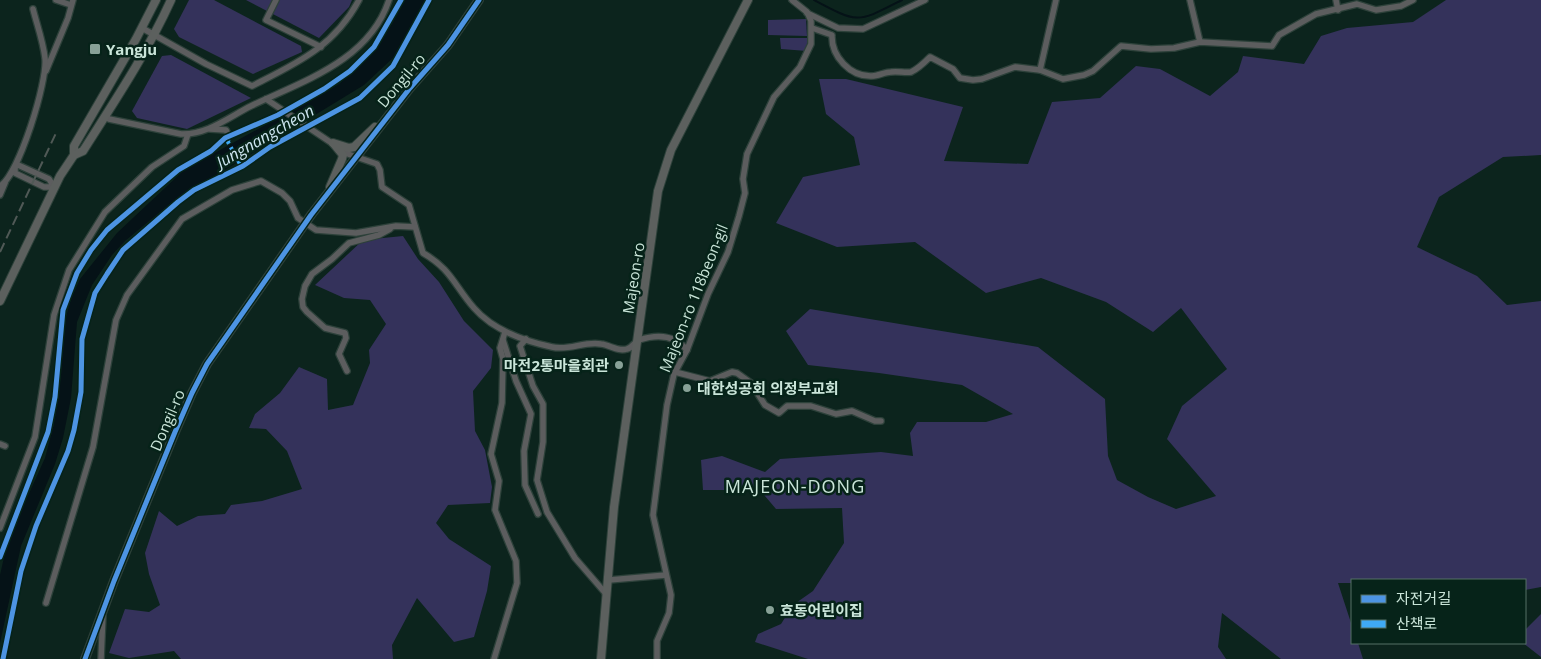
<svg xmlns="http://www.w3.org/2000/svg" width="1541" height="659" font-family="'Open Sans','Noto Sans KR',sans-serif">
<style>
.green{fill:#34325b}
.water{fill:#051217}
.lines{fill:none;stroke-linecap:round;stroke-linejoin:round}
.stream{stroke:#051217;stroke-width:2}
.street-casing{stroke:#2d413a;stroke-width:8}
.secondary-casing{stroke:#2d413a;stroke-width:10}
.street{stroke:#5c5d5e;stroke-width:5.5}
.secondary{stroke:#5c605e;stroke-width:8}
.rail{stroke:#505956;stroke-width:2;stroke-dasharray:10 5;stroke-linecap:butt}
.quiet{stroke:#3fa9f5;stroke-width:4;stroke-dasharray:8 4;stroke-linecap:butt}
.cycleway-casing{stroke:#062319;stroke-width:8}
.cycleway{stroke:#4d94e3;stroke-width:5}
.poi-dot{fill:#88a197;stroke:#062319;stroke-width:2}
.labels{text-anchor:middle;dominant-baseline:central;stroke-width:5;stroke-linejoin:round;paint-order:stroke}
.poi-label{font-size:15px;font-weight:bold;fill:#cae5d9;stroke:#062319;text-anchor:start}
.street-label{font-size:15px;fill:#cae5d9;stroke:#062319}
.water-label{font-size:16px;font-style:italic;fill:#cee6f1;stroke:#062319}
.quarter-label{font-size:18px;letter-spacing:1px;fill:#cae5d9;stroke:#062319}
</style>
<rect width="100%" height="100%" fill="#0c241d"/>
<!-- green -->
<g class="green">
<path d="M189 0H214L301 46 302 52 253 74 179 37 174 29Z"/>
<path d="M246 0H352L349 7 319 38Z"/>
<path d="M1446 0H1541V155L1503 157 1439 197 1417 247 1477 276 1507 305 1541 301V587L1525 590V580H1352V583H1338L1352 626V643H1358L1363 659H1281L1222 613 1218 647 1226 659H808L755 642 758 634 781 624 793 605 813 591 844 543 842 508 776 509 760 490H703L701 460 722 456 765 472 780 459 881 452 913 456 910 433 917 422H986L1013 414 962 385 879 373 808 365 786 331 810 309 1038 347 1105 399 1108 456 1117 480 1148 497 1176 509 1216 496 1167 439 1182 406 1227 369 1181 308 1153 332 1106 302 1041 278 986 293 915 242 837 247 776 223 803 177 860 165 854 137 826 114 819 79H846L963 107 944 161 1028 164 1052 102 1100 98 1136 66 1160 69 1210 96 1238 72 1243 56 1304 64 1321 36 1347 28 1413 22Z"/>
<path d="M806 19 807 36 768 35V20Z"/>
<path d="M780 38H807V51L781 49Z"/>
<path d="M171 55 251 98 187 129 137 118 132 111 162 56Z"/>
<path d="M403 236 418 259 439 282 464 321 493 350 491 368 473 391 475 431 485 450 492 487 490 503 448 505 436 523 449 539 491 566 487 591 474 637 454 642 417 598 392 645 393 659H181L174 651 129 658 109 653 125 609 149 612 160 605 149 574 145 553 159 511 177 526 198 516 225 514 231 505 262 501 302 489 287 451 266 429 249 428 255 414 280 393 299 367 327 379 328 410 353 405 370 363 369 350 386 324 370 300 344 298 315 285 363 240Z"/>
<path d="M1541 614V657L1523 643 1525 630Z"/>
</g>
<!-- water -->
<path class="water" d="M404 0H426L393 58 364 85 171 203 125 241 112 255 92 285 77 322 71 398 63 438 55 464 21 546 0 643V575L8 540 45 458 54 424 61 375 64 324 71 299 80 279 117 233 184 170 339 84 369 56 392 24Z"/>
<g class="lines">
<!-- stream -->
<path class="stream" d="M814 0C859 24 857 23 902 0"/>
<defs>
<g id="street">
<path d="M56 0 71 5"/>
<path d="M276 0 266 20 321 47"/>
<path d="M1190 0 1200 42"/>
<path d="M1336 0 1338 10"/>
<path d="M807 13 838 28 863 29 925 0"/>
<path d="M142 28 206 64 252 86C297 63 334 47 359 0"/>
<path d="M812 28 832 35C831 56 850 77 872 76 878 76 885 72 891 72 898 71 905 73 911 72 918 69 925 62 930 57L953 69 960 78 973 80 982 79 1015 67 1040 70 1063 79 1084 75 1093 71 1121 46 1151 49 1174 48 1200 42 1272 46 1279 35 1316 14 1357 4 1376 10 1401 6 1413 0"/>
<path d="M1040 70 1056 0"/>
<path d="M46 71 68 18 73 0"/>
<path d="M266 99 348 154 377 164 380 170 382 187 409 205 423 253C451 269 454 285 474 308 493 330 524 341 552 347 569 351 584 341 601 344 610 345 618 352 627 349 632 348 634 342 639 340 657 334 675 335 687 350"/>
<path d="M105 117 109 119 181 134C207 135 229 117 251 106 303 81 369 61 389 0"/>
<path d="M210 129 226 130 229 136"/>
<path d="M18 165 49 179 54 187H44L15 173V167Z"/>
<path d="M0 186C19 175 48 80 45 58 43 41 37 25 33 9"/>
<path d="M0 195 5 183"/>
<path d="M526 339 520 346 533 386 543 404V442L537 480 547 512 575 558 607 595"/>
<path d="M503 340 516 381 531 414 524 451 525 485 538 514"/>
<path d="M347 371 339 354 346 338 345 333 325 328 307 312 303 307 302 299 305 286 312 274 332 259 349 243 379 235 390 229"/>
<path d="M675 372 710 381 732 372 737 373 751 383 765 405 779 413 787 406H811L836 414 852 411 875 421H881"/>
<path d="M0 444 5 446"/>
<path d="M0 528 35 437 54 315 69 270 105 212 152 167 184 146 188 134"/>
<path d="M609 580 666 575"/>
<path d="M46 603 93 447 116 320 127 295 182 219 232 190 261 181 282 193 290 201 298 218 316 230 356 233 396 226 415 227"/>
<path d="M101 659 103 614"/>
<path d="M494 659 517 583 516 561 495 510 499 481 491 454 502 403 503 359 500 348 505 332"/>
<path d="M657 659V641L669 613 671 595 653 515 667 405 674 374 687 350 708 294 728 252 739 216 745 193 743 179 747 154 774 97 800 67 811 44V21L807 12 792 0"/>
</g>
<g id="secondary">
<path d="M333 143 349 148 354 147 375 127"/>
<path d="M74 155V146L136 39 156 0"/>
<path d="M330 187 342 159 343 155 334 144"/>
<path d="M0 301 60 176 74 155 83 151C114 102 147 53 171 0"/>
<path d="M85 659 114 581 175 432 192 393 207 364 311 215 410 88 448 45 479 0"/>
<path d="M601 659 614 507 658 191 671 150 748 0"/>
</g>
</defs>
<!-- street casing -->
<use href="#street" class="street-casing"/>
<!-- secondary casing -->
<use href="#secondary" class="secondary-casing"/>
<!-- street -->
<use href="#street" class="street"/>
<!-- secondary -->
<use href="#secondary" class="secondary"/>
<!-- rail -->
<path class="rail" d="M0 252 57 131"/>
<!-- quiet -->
<path class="quiet" d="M229 136 228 142 241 166"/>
<defs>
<g id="cycleway">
<path d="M0 557 48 432 55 397 63 310 77 273 91 250 107 230 178 170 211 151 225 138 278 115 324 89 350 71 374 47 401 0"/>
<path d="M3 659 21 571 36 526 68 451 74 430 81 392 82 339 95 293 107 274 123 250 178 202 194 190 243 166 270 147 360 98 393 66 429 0"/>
<path d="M85 659 114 581 175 432 192 393 207 364 311 215 410 88 448 45 479 0"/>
</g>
</defs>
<!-- cycleway casing -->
<use href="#cycleway" class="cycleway-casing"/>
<!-- cycleway -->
<use href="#cycleway" class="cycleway"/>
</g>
<!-- markers -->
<g class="poi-dot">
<rect x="89" y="43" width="12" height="12" rx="2.5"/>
<circle cx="619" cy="365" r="5"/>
<circle cx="687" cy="388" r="5"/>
<circle cx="770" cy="610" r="5"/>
</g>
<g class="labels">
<!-- poi labels -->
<g class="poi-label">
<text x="106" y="49">Yangju</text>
<text x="609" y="365" text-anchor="end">마전2통마을회관</text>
<text x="697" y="388">대한성공회 의정부교회</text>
<text x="780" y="610">효동어린이집</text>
</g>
<!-- street labels -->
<g class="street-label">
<text transform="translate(401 80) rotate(-50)">Dongil-ro</text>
<text transform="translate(633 278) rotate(-81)">Majeon-ro</text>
<text transform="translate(693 298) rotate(-68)">Majeon-ro 118beon-gil</text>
<text transform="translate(167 420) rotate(-67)">Dongil-ro</text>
</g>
<!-- water labels -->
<g class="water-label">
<text transform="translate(265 136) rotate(-30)">Jungnangcheon</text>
</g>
<!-- quarter labels -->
<g class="quarter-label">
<text x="795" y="486">MAJEON-DONG</text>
</g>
</g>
<!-- legend -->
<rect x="1351" y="579" width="175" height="65" fill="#062319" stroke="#547166"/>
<rect x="1361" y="595" width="25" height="8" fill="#4d94e3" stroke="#547166"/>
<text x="1396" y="604" font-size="15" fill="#cae5d9">자전거길</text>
<rect x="1361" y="620" width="25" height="8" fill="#3fa9f5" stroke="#547166"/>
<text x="1396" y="629" font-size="15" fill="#cae5d9">산책로</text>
</svg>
